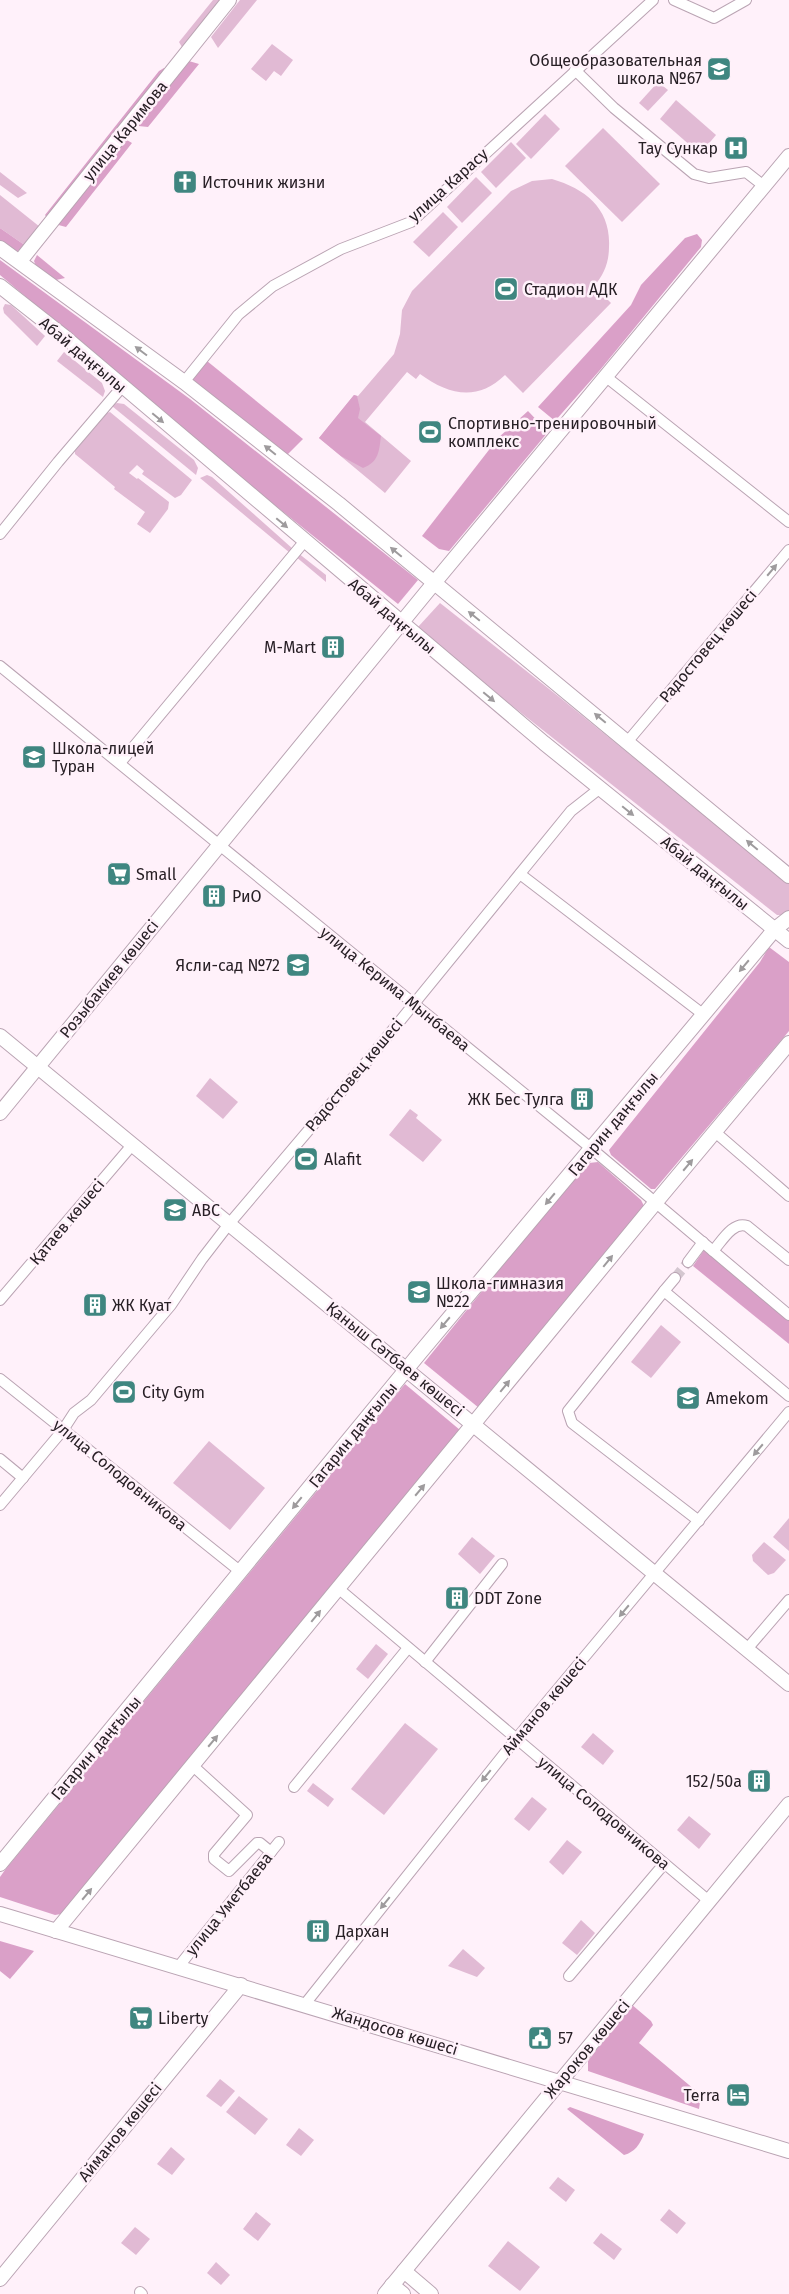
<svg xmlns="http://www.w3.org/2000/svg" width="789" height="2294" font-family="'Fira Sans',sans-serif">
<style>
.green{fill:#e1bad4}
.forest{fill:#daa0c8}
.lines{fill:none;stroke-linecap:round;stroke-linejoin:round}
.street-tunnel{stroke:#d4c7d0;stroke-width:10;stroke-dasharray:10 5;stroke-linecap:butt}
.street-casing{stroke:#baa4b3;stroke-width:12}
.secondary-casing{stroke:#baa4b3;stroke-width:16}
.street{stroke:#fff;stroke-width:10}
.secondary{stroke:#fff;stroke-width:14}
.oneway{fill:#9e9b9d}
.labels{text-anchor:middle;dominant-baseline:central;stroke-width:5;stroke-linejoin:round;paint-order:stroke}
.poi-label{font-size:16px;fill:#282026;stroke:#fff1fa;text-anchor:start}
.street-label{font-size:16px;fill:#282026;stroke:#fff1fa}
</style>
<rect width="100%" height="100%" fill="#fff1fa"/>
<!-- green -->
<g class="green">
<path d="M213 0H229L186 54 179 42Z"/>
<path d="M240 0H257L218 48 211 37Z"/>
<path d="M272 44 293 60 281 76 274 71 266 81 251 69Z"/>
<path d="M658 82 668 90 648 111 639 103Z"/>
<path d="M676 100 716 135 700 154 660 119Z"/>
<path d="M545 114 560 129 531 159 516 144Z"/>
<path d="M603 128 660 184 622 222 565 166Z"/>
<path d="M511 142 526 158 496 188 481 172Z"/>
<path d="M0 172 27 193 18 198 0 185Z"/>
<path d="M476 177 492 193 462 223 447 207Z"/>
<path d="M552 179C586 189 611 209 609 247 609 262 604 275 594 286L611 303 523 393 505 375C477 402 449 395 420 374L416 379 407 372 365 422 411 461 385 493 319 438 354 395 358 396 394 354 400 334 402 310 412 291 511 191 532 181Z"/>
<path d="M0 195 40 227 26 246 0 228Z"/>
<path d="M443 212 458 227 429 257 413 242Z"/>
<path d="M5 304 11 305 45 336 37 346 4 313 3 308Z"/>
<path d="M64 352 102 383 105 391 103 397 57 361Z"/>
<path d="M117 403 124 404 194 460 198 468 196 475 112 406Z"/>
<path d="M110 412 192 480 181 495 175 498 142 474 144 471 137 465 129 473 137 479 138 478 169 502 168 509 150 533 137 524 145 512 114 489 115 487 75 454V451L107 413Z"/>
<path d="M207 475 212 477 293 549 290 553 200 478Z"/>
<path d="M298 553 326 575V582L295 556Z"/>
<path d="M440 603 558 696 789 884V911L784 915H777L506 701 418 627Z"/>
<path d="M210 1078 238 1102 223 1119 196 1096Z"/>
<path d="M410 1109 418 1115 416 1118 442 1140 423 1162 389 1135Z"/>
<path d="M661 1325 681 1342 651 1378 631 1362Z"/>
<path d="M209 1441 265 1488 230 1530 173 1483Z"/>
<path d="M789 1518V1551L773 1537Z"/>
<path d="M472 1537 495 1556 480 1574 458 1554Z"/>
<path d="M764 1542 786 1560 774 1573 768 1575 753 1561 752 1555Z"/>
<path d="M376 1644 388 1654 368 1679 356 1669Z"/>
<path d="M405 1723 438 1749 384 1815 351 1789Z"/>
<path d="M593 1733 614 1751 603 1765 581 1747Z"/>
<path d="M313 1783 334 1799 328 1807 307 1791Z"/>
<path d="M532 1797 547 1809 529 1831 514 1819Z"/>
<path d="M689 1816 711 1834 699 1849 677 1830Z"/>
<path d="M567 1840 582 1852 563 1875 549 1862Z"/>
<path d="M581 1920 595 1933 577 1955 562 1943Z"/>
<path d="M463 1949 485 1968 477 1977 448 1966Z"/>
<path d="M220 2079 235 2091 221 2107 206 2096Z"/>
<path d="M239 2096 268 2119 255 2135 226 2112Z"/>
<path d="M299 2128 314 2140 301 2156 286 2145Z"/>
<path d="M171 2147 185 2159 172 2175 157 2164Z"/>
<path d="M558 2177 575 2190 566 2202 549 2188Z"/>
<path d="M669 2209 686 2223 677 2234 660 2220Z"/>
<path d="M256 2212 271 2224 258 2241 243 2229Z"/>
<path d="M135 2227 150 2239 136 2255 121 2243Z"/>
<path d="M601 2233 622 2249 614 2260 593 2243Z"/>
<path d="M508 2241 540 2267 520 2291 488 2266Z"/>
<path d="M216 2262 230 2275 221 2285 207 2273Z"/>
</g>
<!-- forest -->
<g class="forest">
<path d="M182 59 199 64 148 127 129 125 120 136 132 143 66 227 51 223 45 215 159 71 164 68 171 73Z"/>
<path d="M0 228 26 246 16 252 0 241Z"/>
<path d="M697 234 702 240 701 247 600 370 555 421 538 407 631 305 641 285 685 238Z"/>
<path d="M37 255 65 278 56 280 36 266 34 261Z"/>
<path d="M0 260 190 399 418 580 398 604 231 470 0 275Z"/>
<path d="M207 361 303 439 285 457 190 384 192 377Z"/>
<path d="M354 395 357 396 360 409 358 418 381 436C379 451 379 462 363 468L341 456 319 438Z"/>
<path d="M528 411 548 432 449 551 439 549 422 536 499 437Z"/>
<path d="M769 947 789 962V1031L655 1189H651L611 1155 609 1150 760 962Z"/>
<path d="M598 1162 641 1200 644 1206 479 1408 424 1363 579 1171 589 1163Z"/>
<path d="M704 1250 789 1320V1344L693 1266Z"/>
<path d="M405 1384 460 1430 61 1914 55 1915 0 1897V1877L5 1870Z"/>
<path d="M0 1941 34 1951 10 1979 0 1971Z"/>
<path d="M631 2004 651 2021 653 2025 639 2043 701 2095 699 2109 588 2071V2061Z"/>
<path d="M570 2107 644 2134C640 2144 635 2152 624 2155L567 2109Z"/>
</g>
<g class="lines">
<!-- street-tunnel -->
<path class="street-tunnel" d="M675 1278 688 1262"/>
<defs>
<g id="street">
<path d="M674 0 714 18 746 0"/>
<path d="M575 70 614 108 694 174 709 178 746 172 764 186"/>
<path d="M605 376 789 522"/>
<path d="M184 382 238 315 273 286 341 249 411 222 653 0"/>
<path d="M0 534 58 462 122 387"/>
<path d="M0 666 592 1149 789 1315"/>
<path d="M628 741 789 550"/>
<path d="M120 763 304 542"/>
<path d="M520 874 704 1015"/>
<path d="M715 1132 789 1196"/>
<path d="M713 1251C722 1241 733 1221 747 1226L789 1260"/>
<path d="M688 1262 703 1242"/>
<path d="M664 1291 675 1278"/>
<path d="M0 1300 133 1144"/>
<path d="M0 1379 241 1572"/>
<path d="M0 1459 23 1478"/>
<path d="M0 1505 63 1430 74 1413 91 1400 171 1305 202 1259 229 1224 369 1059 571 811 599 789"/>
<path d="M699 1521 572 1423 568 1411 664 1291 789 1396"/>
<path d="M339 1589 709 1901"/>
<path d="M747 1649 789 1600"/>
<path d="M425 1662 502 1564"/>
<path d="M193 1766 247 1815 214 1854V1859L229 1871 257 1843H260L271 1852"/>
<path d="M294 1787 408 1648"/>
<path d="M179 1966 279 1842"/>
<path d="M569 1976 664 1864"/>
<path d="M305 2004 516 1739 789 1412"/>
<path d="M140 2292 142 2294"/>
</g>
<g id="secondary">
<path d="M0 248 184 382 339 504 789 876"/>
<path d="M20 261 229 0"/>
<path d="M0 286 66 338 544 743 789 941"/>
<path d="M0 1036 789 1684"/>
<path d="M0 1113 434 583 789 156"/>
<path d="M0 1864 419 1354 775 929 789 918"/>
<path d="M0 1914 789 2151"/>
<path d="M56 1931 656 1202 789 1043"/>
<path d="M404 2271 431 2294"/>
<path d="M0 2279 241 1985"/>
<path d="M392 2285 403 2294"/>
<path d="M385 2294 789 1804"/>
</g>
</defs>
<!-- street casing -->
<use href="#street" class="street-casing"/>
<!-- secondary casing -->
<use href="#secondary" class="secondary-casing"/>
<!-- street -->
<use href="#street" class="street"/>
<!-- secondary -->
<use href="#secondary" class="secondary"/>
</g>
<!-- one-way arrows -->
<defs><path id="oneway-solid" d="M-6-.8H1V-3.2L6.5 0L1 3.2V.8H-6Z" transform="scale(1.25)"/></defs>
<g class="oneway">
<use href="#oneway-solid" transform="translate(141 351) rotate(-143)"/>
<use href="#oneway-solid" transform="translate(158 418) rotate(40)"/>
<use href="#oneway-solid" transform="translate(270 450) rotate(-141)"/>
<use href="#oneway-solid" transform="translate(282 523) rotate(40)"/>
<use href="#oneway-solid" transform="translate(396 552) rotate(-140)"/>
<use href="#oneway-solid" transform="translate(772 570) rotate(-50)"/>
<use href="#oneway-solid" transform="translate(474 616) rotate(-141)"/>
<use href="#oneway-solid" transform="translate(489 697) rotate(40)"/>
<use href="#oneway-solid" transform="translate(600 718) rotate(-140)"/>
<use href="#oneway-solid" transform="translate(628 811) rotate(39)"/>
<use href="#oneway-solid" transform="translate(752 845) rotate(-140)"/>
<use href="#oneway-solid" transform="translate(744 966) rotate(130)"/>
<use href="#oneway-solid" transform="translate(688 1165) rotate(-50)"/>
<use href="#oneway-solid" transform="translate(550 1199) rotate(130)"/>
<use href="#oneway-solid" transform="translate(608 1261) rotate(-51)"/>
<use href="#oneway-solid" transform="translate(445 1323) rotate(130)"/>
<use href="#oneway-solid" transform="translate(505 1386) rotate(-51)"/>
<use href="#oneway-solid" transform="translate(758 1450) rotate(130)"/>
<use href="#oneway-solid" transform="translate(420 1490) rotate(-50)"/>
<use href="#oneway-solid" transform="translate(297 1503) rotate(129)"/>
<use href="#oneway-solid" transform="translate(624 1611) rotate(130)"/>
<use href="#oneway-solid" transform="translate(316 1616) rotate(-51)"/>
<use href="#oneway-solid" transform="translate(213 1741) rotate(-50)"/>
<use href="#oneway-solid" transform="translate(486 1776) rotate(129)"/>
<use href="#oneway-solid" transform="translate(87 1894) rotate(-50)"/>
<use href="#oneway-solid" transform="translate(385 1903) rotate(129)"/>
</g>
<!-- icons -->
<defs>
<symbol id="school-square" viewBox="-11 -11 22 22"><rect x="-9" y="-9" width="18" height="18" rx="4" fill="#3f8680" stroke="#fff1fa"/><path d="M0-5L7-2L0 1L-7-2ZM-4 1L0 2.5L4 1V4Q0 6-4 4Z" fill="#fff"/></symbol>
<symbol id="hospital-square" viewBox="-11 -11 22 22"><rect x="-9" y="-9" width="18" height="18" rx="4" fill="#3f8680" stroke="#fff1fa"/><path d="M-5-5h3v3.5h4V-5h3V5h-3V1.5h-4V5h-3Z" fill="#fff"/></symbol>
<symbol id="church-square" viewBox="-11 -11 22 22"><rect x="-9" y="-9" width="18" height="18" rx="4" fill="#3f8680" stroke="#fff1fa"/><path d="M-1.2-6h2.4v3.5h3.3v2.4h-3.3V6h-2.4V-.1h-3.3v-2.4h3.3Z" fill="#fff"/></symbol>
<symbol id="stadium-square" viewBox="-11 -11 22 22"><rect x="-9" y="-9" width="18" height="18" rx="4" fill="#3f8680" stroke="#fff1fa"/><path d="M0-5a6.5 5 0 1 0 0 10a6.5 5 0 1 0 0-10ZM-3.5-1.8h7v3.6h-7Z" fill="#fff"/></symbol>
<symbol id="building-square" viewBox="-11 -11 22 22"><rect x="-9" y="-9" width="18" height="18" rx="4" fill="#3f8680" stroke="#fff1fa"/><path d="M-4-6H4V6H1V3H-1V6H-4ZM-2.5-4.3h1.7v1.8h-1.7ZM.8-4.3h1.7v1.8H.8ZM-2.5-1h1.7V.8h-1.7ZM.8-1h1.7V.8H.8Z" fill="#fff"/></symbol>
<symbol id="supermarket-square" viewBox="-11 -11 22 22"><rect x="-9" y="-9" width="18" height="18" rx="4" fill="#3f8680" stroke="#fff1fa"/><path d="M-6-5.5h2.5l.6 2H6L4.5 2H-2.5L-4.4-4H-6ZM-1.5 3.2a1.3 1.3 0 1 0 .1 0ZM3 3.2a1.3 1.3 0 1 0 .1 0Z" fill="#fff"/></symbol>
<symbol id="civic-square" viewBox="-11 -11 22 22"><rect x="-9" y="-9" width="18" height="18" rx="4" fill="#3f8680" stroke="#fff1fa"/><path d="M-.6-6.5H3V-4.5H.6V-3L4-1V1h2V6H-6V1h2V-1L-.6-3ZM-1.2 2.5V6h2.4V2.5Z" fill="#fff"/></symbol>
<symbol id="hotel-square" viewBox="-11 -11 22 22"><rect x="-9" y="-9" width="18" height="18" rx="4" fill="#3f8680" stroke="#fff1fa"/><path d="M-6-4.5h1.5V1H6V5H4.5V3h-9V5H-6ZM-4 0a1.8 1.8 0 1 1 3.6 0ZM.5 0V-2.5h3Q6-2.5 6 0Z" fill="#fff"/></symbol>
</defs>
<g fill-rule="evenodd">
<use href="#school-square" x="705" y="55" width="28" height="28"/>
<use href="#hospital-square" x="722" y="134" width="28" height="28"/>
<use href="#church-square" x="171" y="168" width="28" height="28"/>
<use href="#stadium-square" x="492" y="275" width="28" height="28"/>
<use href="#stadium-square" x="416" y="418" width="28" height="28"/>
<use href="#building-square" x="319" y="633" width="28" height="28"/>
<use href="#school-square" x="20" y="743" width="28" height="28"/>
<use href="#supermarket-square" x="105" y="860" width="28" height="28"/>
<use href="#building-square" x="200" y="882" width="28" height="28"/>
<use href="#school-square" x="284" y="951" width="28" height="28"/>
<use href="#building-square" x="568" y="1085" width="28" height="28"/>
<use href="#stadium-square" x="292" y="1145" width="28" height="28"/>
<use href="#school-square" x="161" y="1196" width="28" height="28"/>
<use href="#school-square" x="405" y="1278" width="28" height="28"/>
<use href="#building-square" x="81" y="1291" width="28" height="28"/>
<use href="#stadium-square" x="110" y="1378" width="28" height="28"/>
<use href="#school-square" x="674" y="1384" width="28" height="28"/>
<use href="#building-square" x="443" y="1584" width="28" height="28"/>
<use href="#building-square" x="745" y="1767" width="28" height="28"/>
<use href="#building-square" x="304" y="1917" width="28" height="28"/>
<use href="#supermarket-square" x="127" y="2004" width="28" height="28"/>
<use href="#civic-square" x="526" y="2024" width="28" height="28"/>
<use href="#hotel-square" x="724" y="2081" width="28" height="28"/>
</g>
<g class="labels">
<!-- poi labels -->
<g class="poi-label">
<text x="702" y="60" text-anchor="end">Общеобразовательная<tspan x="702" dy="18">школа №67</tspan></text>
<text x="718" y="148" text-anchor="end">Тау Сункар</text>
<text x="202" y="182">Источник жизни</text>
<text x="524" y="289">Стадион АДК</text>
<text x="448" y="423">Спортивно-тренировочный<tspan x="448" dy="18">комплекс</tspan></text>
<text x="316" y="647" text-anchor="end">M-Mart</text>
<text x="52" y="748">Школа-лицей<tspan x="52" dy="18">Туран</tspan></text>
<text x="136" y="874">Small</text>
<text x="232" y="896">РиО</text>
<text x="280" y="965" text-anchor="end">Ясли-сад №72</text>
<text x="564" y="1099" text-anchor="end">ЖК Бес Тулга</text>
<text x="324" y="1159">Alafit</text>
<text x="192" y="1210">ABC</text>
<text x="436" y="1283">Школа-гимназия<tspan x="436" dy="18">№22</tspan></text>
<text x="112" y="1305">ЖК Куат</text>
<text x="142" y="1392">City Gym</text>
<text x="706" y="1398">Amekom</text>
<text x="474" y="1598">DDT Zone</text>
<text x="742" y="1781" text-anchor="end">152/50a</text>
<text x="336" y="1931">Дархан</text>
<text x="158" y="2018">Liberty</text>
<text x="558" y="2038">57</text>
<text x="720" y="2095" text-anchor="end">Terra</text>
</g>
<!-- street labels -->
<g class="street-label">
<text transform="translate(125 131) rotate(-51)">улица Каримова</text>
<text transform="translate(448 185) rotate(-42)">улица Карасу</text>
<text transform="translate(83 355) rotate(40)">Абай даңғылы</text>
<text transform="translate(392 616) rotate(40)">Абай даңғылы</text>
<text transform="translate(708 646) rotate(-50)">Радостовец көшесі</text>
<text transform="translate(705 873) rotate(39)">Абай даңғылы</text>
<text transform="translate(109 979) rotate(-51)">Розыбакиев көшесі</text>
<text transform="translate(395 989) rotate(39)">улица Керима Мынбаева</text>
<text transform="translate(354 1075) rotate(-50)">Радостовец көшесі</text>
<text transform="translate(613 1124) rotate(-50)">Гагарин даңғылы</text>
<text transform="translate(67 1222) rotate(-50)">Қатаев көшесі</text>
<text transform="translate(395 1359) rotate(39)">Қаныш Сәтбаев көшесі</text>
<text transform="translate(353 1435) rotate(-51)">Гагарин даңғылы</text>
<text transform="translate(120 1475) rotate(39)">улица Солодовникова</text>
<text transform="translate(544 1706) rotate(-50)">Айманов көшесі</text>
<text transform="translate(96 1748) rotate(-50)">Гагарин даңғылы</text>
<text transform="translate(604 1813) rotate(40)">улица Солодовникова</text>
<text transform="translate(229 1904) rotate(-51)">улица Уметбаева</text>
<text transform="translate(395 2031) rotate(17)">Жандосов көшесі</text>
<text transform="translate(587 2049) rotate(-50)">Жароков көшесі</text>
<text transform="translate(120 2132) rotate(-51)">Айманов көшесі</text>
</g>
</g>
</svg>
